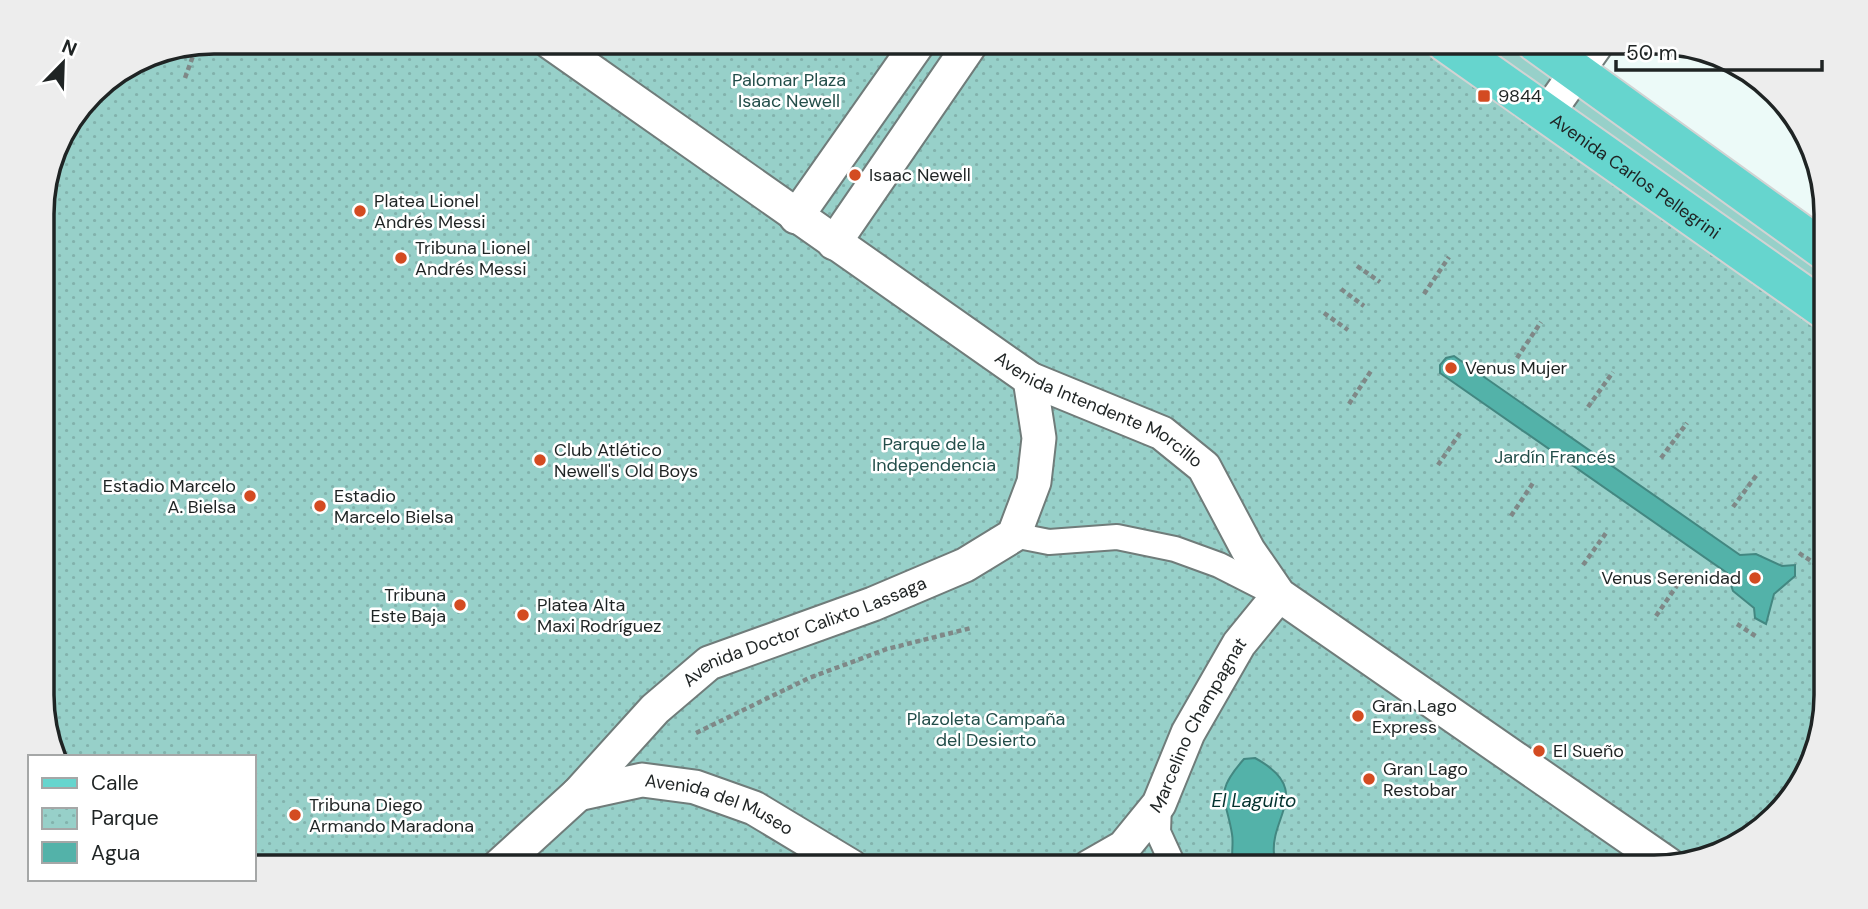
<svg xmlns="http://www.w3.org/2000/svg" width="1868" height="909" font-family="'DM Sans',sans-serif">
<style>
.grass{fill:#97d0c9}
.park{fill:url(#park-dots)}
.water{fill:#53b2a9;stroke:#438781;stroke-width:2}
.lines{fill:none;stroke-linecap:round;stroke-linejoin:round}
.pedestrian-casing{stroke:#707c7a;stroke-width:28}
.minor-casing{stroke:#707c7a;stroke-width:37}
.primary-casing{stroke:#d2d3d3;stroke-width:42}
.path{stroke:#7f8887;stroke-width:4.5;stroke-dasharray:5 3.5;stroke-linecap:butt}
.pedestrian{stroke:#fff;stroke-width:24}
.minor{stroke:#fff;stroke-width:33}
.primary{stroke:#66d5ce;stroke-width:38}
.poi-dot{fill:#d34b21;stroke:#fff;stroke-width:2.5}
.labels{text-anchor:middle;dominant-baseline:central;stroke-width:5;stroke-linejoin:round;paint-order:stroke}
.park-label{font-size:18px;fill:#234e4a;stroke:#fff}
.poi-label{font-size:18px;fill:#1f2424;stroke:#fff;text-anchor:start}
.street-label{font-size:18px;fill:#1f2424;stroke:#fff}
.water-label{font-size:19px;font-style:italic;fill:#04332f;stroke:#fff}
.rim{fill:none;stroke:#1f2424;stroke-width:3.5}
</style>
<defs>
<pattern id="park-dots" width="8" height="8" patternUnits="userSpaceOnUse" patternTransform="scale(1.75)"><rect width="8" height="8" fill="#97d0c9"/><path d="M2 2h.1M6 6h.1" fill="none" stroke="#82b2ac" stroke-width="1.8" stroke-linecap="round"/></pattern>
</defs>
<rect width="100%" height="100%" fill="#ecfaf8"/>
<!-- grass -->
<path class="grass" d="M1445 42H1535L1825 251V310Z"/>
<!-- park -->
<path class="park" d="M214 42H1445L1825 310 1826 695 1808 771 1749 838 1665 867H254V757H60L44 718 42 203 60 138 100 85 149 55Z"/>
<!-- water -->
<g class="water">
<path d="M1454 356 1740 555 1756 554 1782 566 1795 565V576L1774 594 1766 624 1755 618 1754 608 1733 591 1727 573 1440 373V365L1446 358Z"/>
<path d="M1255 758C1314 790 1270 816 1274 854L1296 867H1234C1230 856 1234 845 1232 834 1226 797 1213 794 1244 759Z"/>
</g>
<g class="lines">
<defs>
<g id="pedestrian">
<path d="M1014 535 1049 542 1117 537 1175 549 1219 565 1278 595"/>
<path d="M1159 804 1158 832 1174 867"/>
</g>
<g id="minor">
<path id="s1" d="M550 42 1030 379 1162 433 1204 467 1248 550 1279 595 1669 865"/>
<path d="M1547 114 1598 42"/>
<path d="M796 217 919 42"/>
<path d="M834 243 972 42"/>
<path id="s2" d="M578 794 642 780 695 787 754 808 852 867"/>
<path id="s3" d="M498 867 578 794 655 709 709 663 873 604 965 565 1014 535 1034 482 1039 438 1030 379"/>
<path id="s4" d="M1089 867 1124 847 1159 804 1188 733 1239 644 1279 595"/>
</g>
<g id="primary">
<path id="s5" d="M1445 42 1825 310"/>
<path d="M1535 42 1825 251"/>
</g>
</defs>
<!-- pedestrian casing -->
<use href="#pedestrian" class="pedestrian-casing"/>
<!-- minor casing -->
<use href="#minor" class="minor-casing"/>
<!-- primary casing -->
<use href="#primary" class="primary-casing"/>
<!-- path -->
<g class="path">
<path d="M185 78 197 45"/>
<path d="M1357 266 1380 282"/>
<path d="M1341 289 1364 306"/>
<path d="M1424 294 1449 257"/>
<path d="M1324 313 1348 330"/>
<path d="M1517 358 1541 322"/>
<path d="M1349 404 1371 371"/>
<path d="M1588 407 1613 372"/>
<path d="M1661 458 1687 423"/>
<path d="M1438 465 1460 433"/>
<path d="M1733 507 1758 473"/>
<path d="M1511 516 1533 483"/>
<path d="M1799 553 1820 567"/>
<path d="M1583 565 1606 533"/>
<path d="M1656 616 1678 584"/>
<path d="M1737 624 1757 637"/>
<path d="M696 733 809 678 887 649 971 628"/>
</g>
<!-- pedestrian -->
<use href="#pedestrian" class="pedestrian"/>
<!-- minor -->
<use href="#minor" class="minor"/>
<!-- primary -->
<use href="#primary" class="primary"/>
</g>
<!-- markers -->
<g class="poi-dot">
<rect x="1477" y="89" width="14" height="14" rx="3.5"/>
<circle cx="855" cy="175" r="7"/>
<circle cx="360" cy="211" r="7"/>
<circle cx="401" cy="258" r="7"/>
<circle cx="1451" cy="368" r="7"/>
<circle cx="540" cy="460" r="7"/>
<circle cx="250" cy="496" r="7"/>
<circle cx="320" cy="506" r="7"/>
<circle cx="1755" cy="578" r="7"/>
<circle cx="460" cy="605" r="7"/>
<circle cx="523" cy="615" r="7"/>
<circle cx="1358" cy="716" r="7"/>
<circle cx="1539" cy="751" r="7"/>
<circle cx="1369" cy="779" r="7"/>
<circle cx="295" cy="815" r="7"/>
</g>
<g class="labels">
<!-- park labels -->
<g class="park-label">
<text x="789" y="80">Palomar Plaza<tspan x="789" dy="21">Isaac Newell</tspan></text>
<text x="934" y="444">Parque de la<tspan x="934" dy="21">Independencia</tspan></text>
<text x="1555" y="457">Jardín Francés</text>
<text x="986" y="719">Plazoleta Campaña<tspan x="986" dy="21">del Desierto</tspan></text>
</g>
<!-- poi labels -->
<g class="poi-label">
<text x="1498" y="96">9844</text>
<text x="869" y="175">Isaac Newell</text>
<text x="374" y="201">Platea Lionel<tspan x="374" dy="21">Andrés Messi</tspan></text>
<text x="415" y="248">Tribuna Lionel<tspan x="415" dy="21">Andrés Messi</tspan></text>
<text x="1465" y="368">Venus Mujer</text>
<text x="554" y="450">Club Atlético<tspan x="554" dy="21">Newell's Old Boys</tspan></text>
<text x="236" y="486" text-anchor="end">Estadio Marcelo<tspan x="236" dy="21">A. Bielsa</tspan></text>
<text x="334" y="496">Estadio<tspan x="334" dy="21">Marcelo Bielsa</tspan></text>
<text x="1741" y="578" text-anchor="end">Venus Serenidad</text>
<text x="446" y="595" text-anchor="end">Tribuna<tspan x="446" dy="21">Este Baja</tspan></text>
<text x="537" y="605">Platea Alta<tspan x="537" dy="21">Maxi Rodríguez</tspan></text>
<text x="1372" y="706">Gran Lago<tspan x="1372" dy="21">Express</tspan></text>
<text x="1553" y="751">El Sueño</text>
<text x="1383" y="769">Gran Lago<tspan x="1383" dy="21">Restobar</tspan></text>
<text x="309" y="805">Tribuna Diego<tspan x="309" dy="21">Armando Maradona</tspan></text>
</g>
<!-- street labels -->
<g class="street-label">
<text stroke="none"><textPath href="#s5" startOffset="233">Avenida Carlos Pellegrini</textPath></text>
<text stroke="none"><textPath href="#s1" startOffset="662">Avenida Intendente Morcillo</textPath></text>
<text stroke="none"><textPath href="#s3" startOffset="394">Avenida Doctor Calixto Lassaga</textPath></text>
<text stroke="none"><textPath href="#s4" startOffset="184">Marcelino Champagnat</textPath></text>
<text stroke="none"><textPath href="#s2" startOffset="147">Avenida del Museo</textPath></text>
</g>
<!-- water labels -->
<g class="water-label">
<text x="1254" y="800">El Laguito</text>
</g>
</g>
<!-- crop -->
<path d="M0 0H1868V909H0ZM214 54H1654A160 160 0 0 1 1814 214V695A160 160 0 0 1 1654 855H214A160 160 0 0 1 54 695V214A160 160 0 0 1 214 54Z" fill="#ededed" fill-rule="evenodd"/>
<path class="rim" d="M214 54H1654A160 160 0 0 1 1814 214V695A160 160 0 0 1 1654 855H214A160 160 0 0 1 54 695V214A160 160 0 0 1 214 54Z"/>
<!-- legend -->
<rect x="28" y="755" width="228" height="126" fill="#ffffff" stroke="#a5a7a7" stroke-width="2"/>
<rect x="42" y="778" width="35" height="10" fill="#66d5ce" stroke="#a5a7a7" stroke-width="2"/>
<text x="91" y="790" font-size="21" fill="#1f2424">Calle</text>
<rect x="42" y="808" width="35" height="21" fill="url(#park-dots)" stroke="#a5a7a7" stroke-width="2"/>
<text x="91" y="825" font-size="21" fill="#1f2424">Parque</text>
<rect x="42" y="842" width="35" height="21" fill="#53b2a9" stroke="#a5a7a7" stroke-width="2"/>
<text x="91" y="860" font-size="21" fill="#1f2424">Agua</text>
<!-- north arrow -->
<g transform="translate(63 63) rotate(23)" stroke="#ffffff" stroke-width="5" paint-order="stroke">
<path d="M0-5L12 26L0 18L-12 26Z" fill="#1f2424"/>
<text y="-10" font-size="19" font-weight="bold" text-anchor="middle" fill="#1f2424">N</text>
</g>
<!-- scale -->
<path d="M1616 60v10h206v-10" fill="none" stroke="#1f2424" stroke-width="3.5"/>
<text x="1626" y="60" font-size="21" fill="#1f2424" stroke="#ffffff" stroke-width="5" paint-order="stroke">50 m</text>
</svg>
